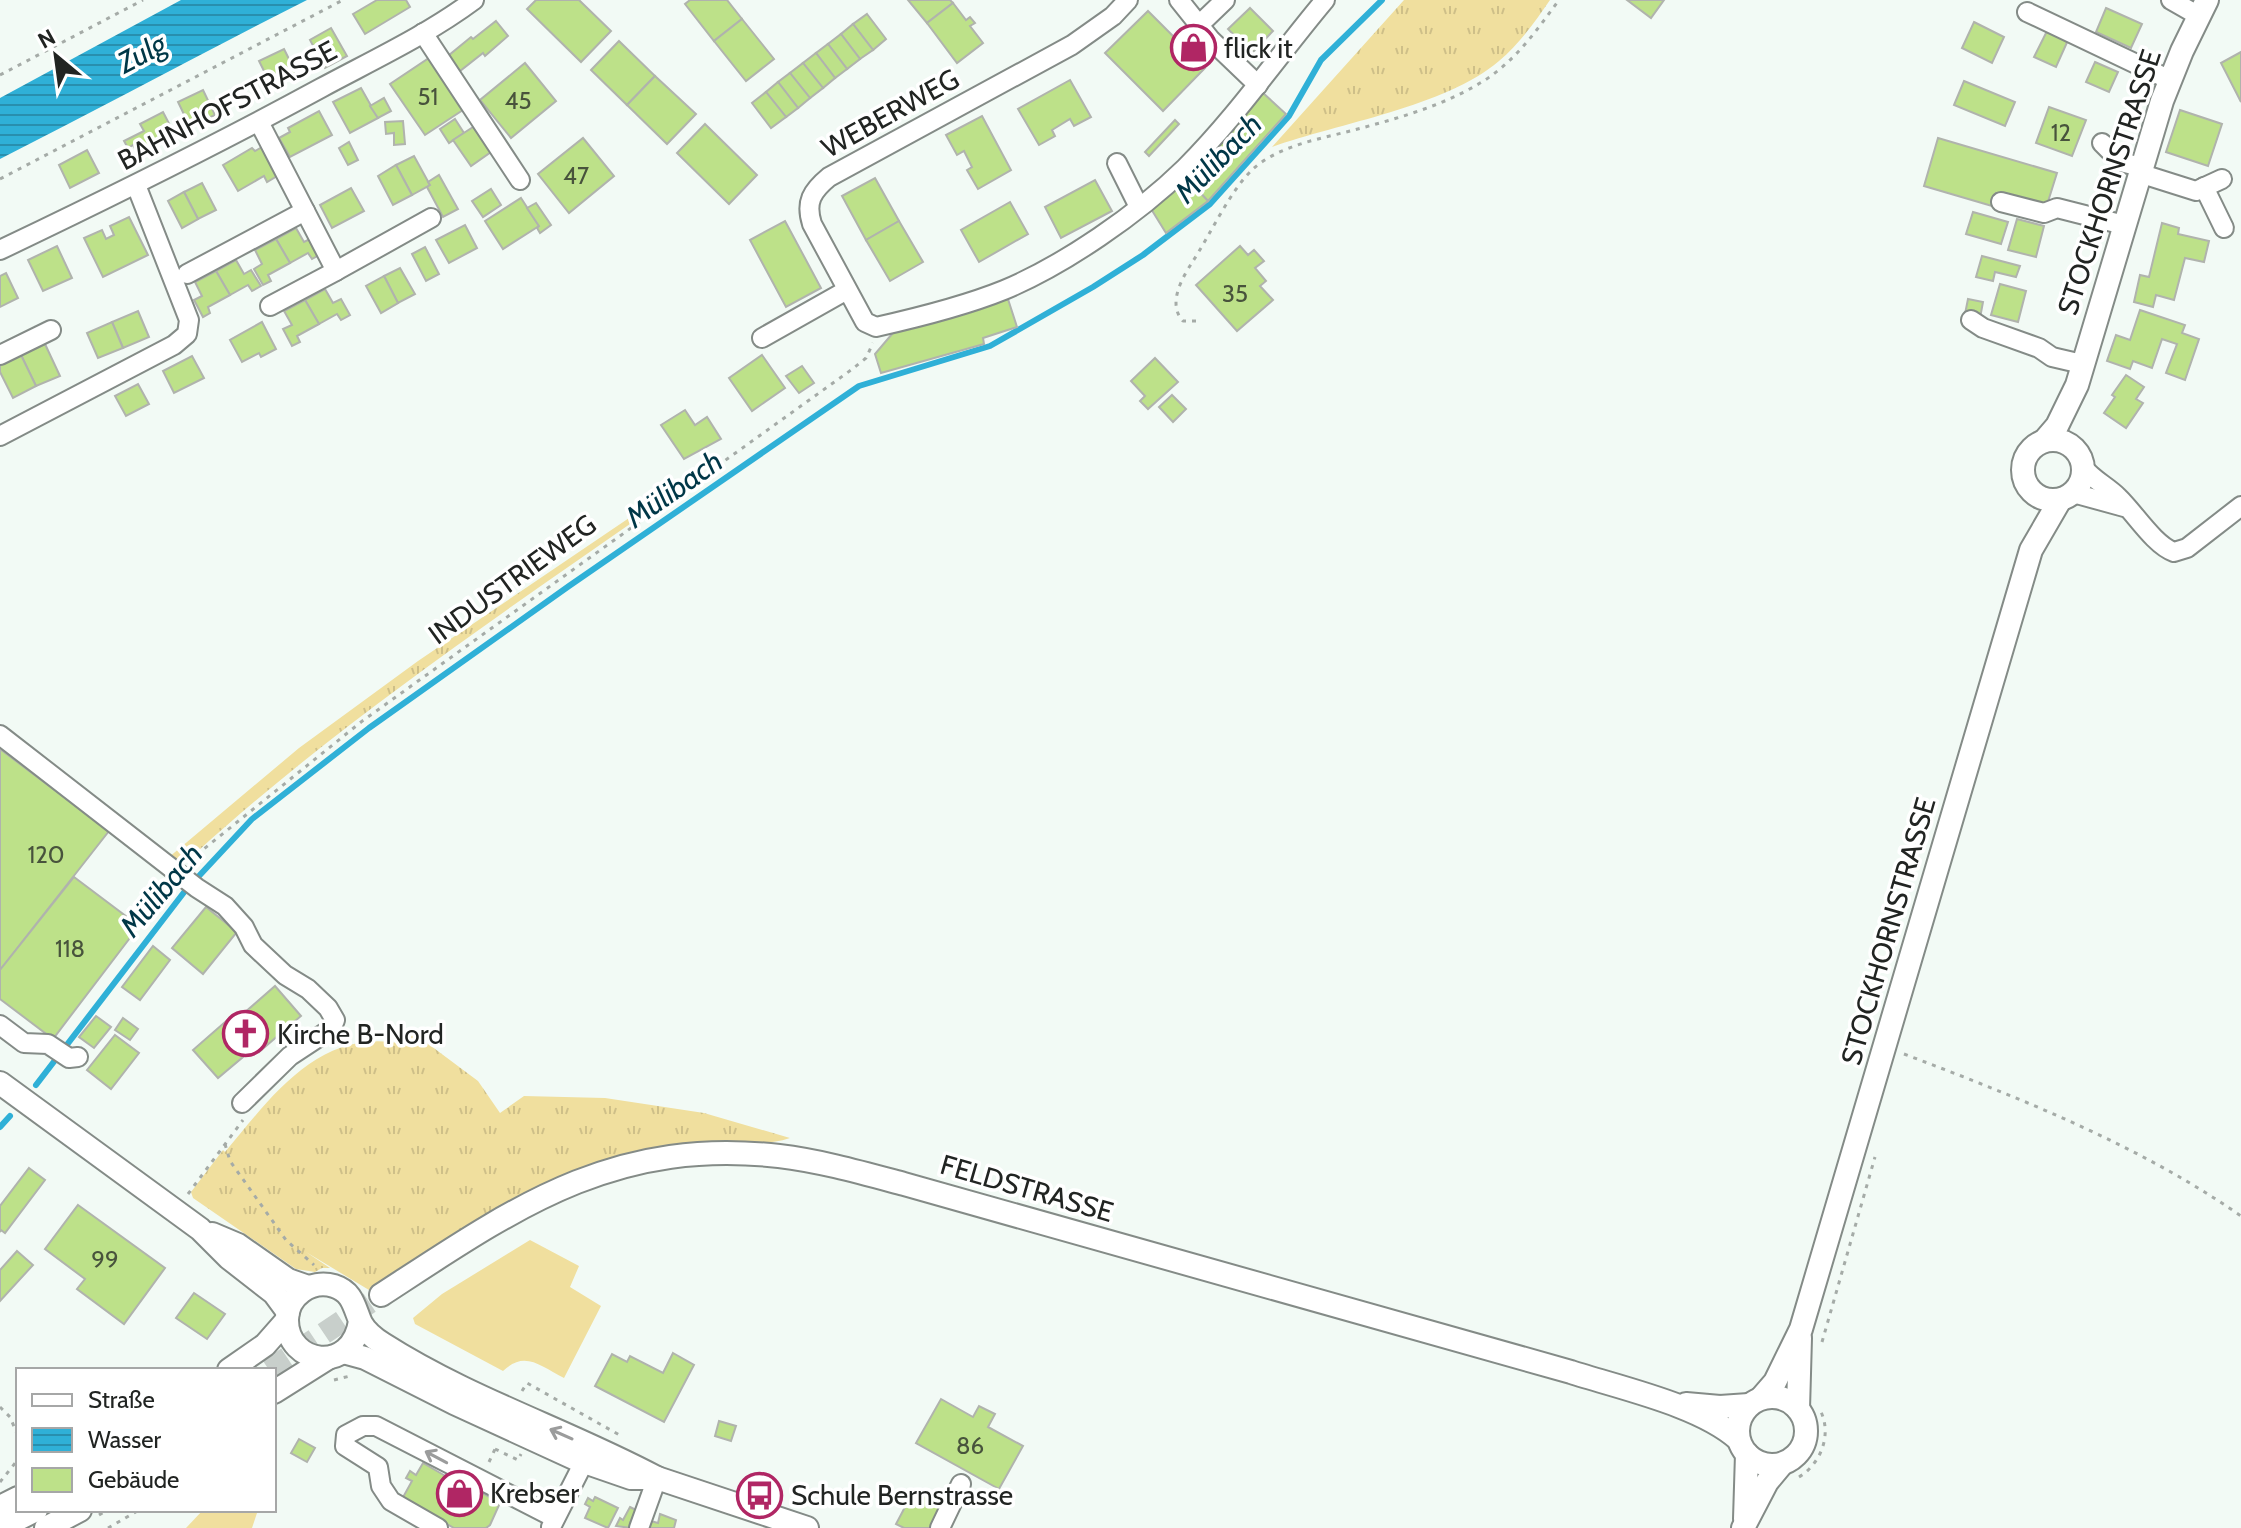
<svg xmlns="http://www.w3.org/2000/svg" width="2241" height="1528" font-family="Cabin,sans-serif">
<style>
.grass{fill:url(#grass-tufts)}
.garden{fill:#f0df9e}
.water{fill:url(#water-rules)}
.lines{fill:none;stroke-linecap:round;stroke-linejoin:round}
.stream{stroke:#2fb0d7;stroke-width:6}
.building{fill:#bde189;stroke:#b0b3ad;stroke-width:2}
.major-tunnel{stroke:#c8cfcb;stroke-width:22;stroke-dasharray:22 11;stroke-linecap:butt}
.minor-casing{stroke:#848b87;stroke-width:22}
.major-casing{stroke:#848b87;stroke-width:26}
.path{stroke:#a5aba7;stroke-width:3;stroke-dasharray:4 6;stroke-linecap:butt}
.minor{stroke:#fff;stroke-width:18}
.major{stroke:#fff;stroke-width:22}
.oneway{stroke:#9b9c9c}
.labels{text-anchor:middle;dominant-baseline:central;stroke-width:7;stroke-linejoin:round;paint-order:stroke}
.number-label{font-size:24px;fill:#48533c}
.poi-label{font-size:28px;fill:#212422;stroke:#fff;text-anchor:start}
.street-label{font-size:28px;fill:#212422;stroke:#fff}
.water-label{font-size:30px;font-style:italic;fill:#003747;stroke:#fff}
</style>
<defs>
<pattern id="grass-tufts" width="24" height="20" patternUnits="userSpaceOnUse" patternTransform="scale(2)"><rect width="24" height="20" fill="#f0df9e"/><path d="M3 7l-1-3M5 7V3M7 7l1-3M15 17l-1-3M17 17v-4M19 17l1-3" fill="none" stroke="#cebf88"/></pattern>
<pattern id="water-rules" width="6" height="5" patternUnits="userSpaceOnUse" patternTransform="scale(2)"><rect width="6" height="5" fill="#2fb0d7"/><path d="M0 2.5h6" fill="none" stroke="#288fae"/></pattern>
</defs>
<rect width="100%" height="100%" fill="#f2faf5"/>
<!-- grass -->
<g class="grass">
<path d="M1404 0H1550C1535 22 1520 43 1499 61 1445 107 1339 123 1272 147Z"/>
<path d="M663 495 666 499C508 609 340 722 198 851L185 859 171 860 168 858 299 748 418 661Z"/>
<path d="M411 1031 478 1081 500 1113 524 1096 605 1098 704 1113 790 1138C766 1146 748 1142 724 1142 698 1141 670 1144 644 1149 540 1171 456 1233 369 1290L306 1252 330 1268H322L315 1272 296 1269 193 1198 191 1192 223 1150 225 1152C272 1096 320 1027 403 1044Z"/>
</g>
<!-- garden -->
<g class="garden">
<path d="M530 1240 579 1266 570 1287 601 1306 564 1378C540 1366 525 1350 503 1371L415 1324 413 1318 442 1294Z"/>
<path d="M203 1510H258L252 1528H186Z"/>
</g>
<!-- water -->
<path class="water" d="M181 0H307C204 52 103 107 0 159V98Z"/>
<g class="lines">
<!-- stream -->
<g class="stream">
<path d="M36 1085 185 891 252 819 369 728 569 586 859 386 990 346 1093 287 1143 255 1210 204 1289 116 1321 60 1382 0"/>
<path d="M0 1127 10 1116"/>
</g>
</g>
<!-- building -->
<g class="building">
<path d="M377 0H406L410 7 365 34 353 14Z"/>
<path d="M536 0H579L611 31 581 62 527 9Z"/>
<path d="M690 0H727L742 19 714 41 685 4Z"/>
<path d="M908 0H950L953 3 927 23Z"/>
<path d="M1627 0H1664L1651 18Z"/>
<path d="M953 3 966 20 970 17 975 23 970 26 983 43 957 63 927 23Z"/>
<path d="M1250 8 1273 31 1252 53 1228 29Z"/>
<path d="M2106 8 2142 24 2131 48 2096 32Z"/>
<path d="M1148 11 1205 68 1163 111 1105 53Z"/>
<path d="M867 14 886 39 873 50 853 24Z"/>
<path d="M742 19 774 59 746 81 714 41Z"/>
<path d="M496 21 508 36 485 56 483 53 460 71 448 56 471 37 473 39Z"/>
<path d="M1974 22 2004 37 1992 63 1962 48Z"/>
<path d="M853 24 873 50 860 59 841 34Z"/>
<path d="M331 28 347 56 325 68 310 40Z"/>
<path d="M2048 29 2069 38 2056 67 2034 57Z"/>
<path d="M841 34 860 59 847 69 828 44Z"/>
<path d="M619 41 655 76 627 105 591 70Z"/>
<path d="M828 44 847 69 835 78 816 53Z"/>
<path d="M284 49 296 73 271 85 259 61Z"/>
<path d="M2241 52V102L2221 63Z"/>
<path d="M816 53 835 78 823 88 803 63Z"/>
<path d="M432 56 466 108 425 135 390 84Z"/>
<path d="M2095 62 2118 72 2109 92 2086 82Z"/>
<path d="M525 63 556 101 511 138 480 100Z"/>
<path d="M803 63 823 88 810 98 790 73Z"/>
<path d="M790 73 810 98 798 108 778 82Z"/>
<path d="M655 76 696 114 667 144 627 105Z"/>
<path d="M1070 80 1091 117 1074 126 1070 119 1052 130 1055 136 1039 145 1018 109Z"/>
<path d="M1964 81 2015 102 2005 126 1954 105Z"/>
<path d="M778 82 798 108 786 117 766 92Z"/>
<path d="M361 88 378 118 350 133 333 102Z"/>
<path d="M203 90 215 115 190 127 178 102Z"/>
<path d="M766 92 786 117 771 128 752 103Z"/>
<path d="M1262 92 1286 114 1208 201 1185 177Z"/>
<path d="M384 98 391 111 378 118 370 106Z"/>
<path d="M2049 107 2086 120 2072 156 2036 143Z"/>
<path d="M2180 110 2222 124 2208 166 2166 152Z"/>
<path d="M319 111 332 135 290 157 279 138 290 132 288 128Z"/>
<path d="M163 112 175 135 138 154 133 145 128 148 124 141 144 131 140 124Z"/>
<path d="M982 116 1011 170 978 189 967 170 972 167 964 151 957 155 946 135Z"/>
<path d="M455 119 464 133 449 143 440 129Z"/>
<path d="M1175 120 1179 124 1149 156 1145 152Z"/>
<path d="M403 121 405 144 394 145V133L386 134 385 122Z"/>
<path d="M705 124 757 175 729 204 677 153Z"/>
<path d="M473 127 491 152 471 166 453 140Z"/>
<path d="M583 138 614 176 569 213 538 174Z"/>
<path d="M1938 138 2057 173 2046 208 1996 193 1992 206 1924 186Z"/>
<path d="M349 142 358 160 348 165 339 148Z"/>
<path d="M262 147 279 175 267 182 264 176 238 191 223 165 252 148 255 151Z"/>
<path d="M87 150 99 173 70 188 59 165Z"/>
<path d="M414 156 430 185 412 195 396 165Z"/>
<path d="M396 165 412 195 393 205 378 176Z"/>
<path d="M1182 173 1208 201 1166 233 1148 204Z"/>
<path d="M439 175 458 209 443 217 427 187 430 185 428 182Z"/>
<path d="M875 178 899 221 866 240 842 196Z"/>
<path d="M1095 180 1112 211 1061 238 1045 207Z"/>
<path d="M202 183 216 210 198 219 184 192Z"/>
<path d="M351 188 364 211 332 228 320 205Z"/>
<path d="M491 189 501 205 483 217 472 201Z"/>
<path d="M184 192 198 219 182 228 168 201Z"/>
<path d="M521 198 539 226 503 249 485 221Z"/>
<path d="M1010 202 1028 234 979 262 961 230Z"/>
<path d="M536 203 551 225 540 233 537 228 539 226 527 208Z"/>
<path d="M1973 212 2008 222 2001 244 1966 234Z"/>
<path d="M129 217 148 255 103 277 84 238 102 230 106 239 114 235 110 226Z"/>
<path d="M2017 219 2044 226 2036 257 2008 250Z"/>
<path d="M785 221 821 288 786 307 750 240Z"/>
<path d="M899 221 923 262 890 281 866 240Z"/>
<path d="M2162 223 2179 228 2178 234 2209 241 2204 262 2185 258 2174 300 2156 295 2153 307 2134 302 2140 275 2149 277Z"/>
<path d="M465 225 477 248 449 263 436 240Z"/>
<path d="M296 228 304 242 312 238 321 254 312 259 308 253 290 263 276 239Z"/>
<path d="M276 239 290 263 268 275 271 281 263 285 254 269 262 264 255 250Z"/>
<path d="M57 246 72 278 43 291 28 260Z"/>
<path d="M1240 246 1248 255 1254 250 1264 261 1255 268 1266 281 1260 286 1273 300 1237 331 1196 285Z"/>
<path d="M425 247 439 274 426 281 412 254Z"/>
<path d="M1982 256 2020 266 2016 277 1995 272 1993 281 1976 277Z"/>
<path d="M236 260 244 274 251 270 261 286 252 291 248 285 230 295 216 271Z"/>
<path d="M400 268 415 294 398 303 384 276Z"/>
<path d="M216 271 230 295 208 307 210 313 203 317 194 300 202 296 195 282Z"/>
<path d="M6 273 18 298 0 307V276Z"/>
<path d="M384 276 398 303 381 313 366 286Z"/>
<path d="M2000 284 2026 291 2018 322 1991 315Z"/>
<path d="M325 289 333 303 341 299 350 315 341 320 337 314 319 324 305 300Z"/>
<path d="M1007 296 1017 327 983 338 984 344 881 373 875 354 898 327Z"/>
<path d="M1968 299 1983 302 1980 318 1965 314Z"/>
<path d="M305 300 319 324 297 336 300 342 292 346 283 329 292 325 284 311Z"/>
<path d="M2140 310 2185 325 2182 333 2199 339 2185 380 2166 373 2177 344 2162 339 2152 368 2133 361 2130 369 2107 361 2116 335 2130 340Z"/>
<path d="M138 311 149 337 123 348 112 322Z"/>
<path d="M112 322 123 348 98 358 87 333Z"/>
<path d="M262 322 276 349 261 357 259 353 242 362 230 340Z"/>
<path d="M45 344 60 376 36 386 21 355Z"/>
<path d="M21 355 36 386 13 398 0 372V365Z"/>
<path d="M762 355 785 388 752 411 729 378Z"/>
<path d="M192 356 204 378 174 393 163 371Z"/>
<path d="M1155 358 1178 382 1148 409 1140 401 1145 396 1131 381Z"/>
<path d="M802 366 814 383 799 393 786 376Z"/>
<path d="M2126 375 2144 387 2136 399 2143 403 2126 428 2104 413 2115 397 2112 395Z"/>
<path d="M138 384 149 404 126 416 115 396Z"/>
<path d="M1172 395 1186 409 1173 422 1159 407Z"/>
<path d="M685 410 695 425 707 417 721 439 684 459 661 425Z"/>
<path d="M0 749 109 831 0 970Z"/>
<path d="M74 877 139 926 53 1039 0 999V970Z"/>
<path d="M206 907 237 932 203 974 172 948Z"/>
<path d="M153 946 170 960 140 1000 122 987Z"/>
<path d="M275 986 301 1016 259 1052 255 1047 218 1078 193 1050 232 1016 236 1020Z"/>
<path d="M96 1016 111 1027 94 1048 79 1037Z"/>
<path d="M123 1018 138 1029 130 1040 115 1030Z"/>
<path d="M115 1035 139 1053 111 1089 87 1070Z"/>
<path d="M29 1168 45 1180 5 1233 1 1230 0 1232V1206Z"/>
<path d="M78 1205 165 1268 124 1324 77 1289 85 1279 45 1249Z"/>
<path d="M17 1251 33 1265 0 1301V1270Z"/>
<path d="M194 1293 225 1314 207 1339 176 1318Z"/>
<path d="M673 1353 694 1365 664 1422 595 1386 612 1354 627 1362 630 1356 663 1373Z"/>
<path d="M941 1399 973 1417 979 1406 995 1414 988 1427 1023 1446 999 1489 916 1443Z"/>
<path d="M719 1421 736 1426 731 1441 715 1436Z"/>
<path d="M299 1439 315 1448 307 1462 291 1453Z"/>
<path d="M423 1463 480 1496 482 1493 500 1503 490 1525 486 1528H454L402 1499 412 1481 406 1478 410 1471 416 1475Z"/>
<path d="M914 1490 945 1505 933 1528H904L896 1524Z"/>
<path d="M595 1497 618 1508 608 1528 585 1518 590 1507 585 1504 588 1498 593 1501Z"/>
<path d="M630 1507 636 1510 630 1523 633 1525 631 1528 616 1526 620 1518 623 1520Z"/>
<path d="M660 1514 676 1520 674 1528H645L647 1520 658 1523Z"/>
</g>
<g class="lines">
<!-- major-tunnel -->
<path class="major-tunnel" d="M269 1370 381 1295"/>
<defs>
<g id="minor">
<path d="M1128 0 1113 16 1072 45 829 177C812 191 805 202 812 224L865 322 876 327C916 318 967 305 1004 290 1064 265 1138 214 1185 168 1237 116 1278 56 1325 0"/>
<path d="M1179 0 1211 40 1258 85"/>
<path d="M2171 0 2199 16"/>
<path d="M2027 12 2170 80"/>
<path d="M1199 25 1225 0"/>
<path d="M423 33 520 180"/>
<path d="M259 122 336 271 270 306"/>
<path d="M2102 143 2121 162 2141 167"/>
<path d="M1117 163 1139 207"/>
<path d="M2139 173 2196 191 2222 179"/>
<path d="M2204 187 2224 228"/>
<path d="M2001 202 2044 213 2057 208 2124 225"/>
<path d="M0 250C109 198 216 145 321 88 373 60 427 35 474 0"/>
<path d="M336 271 431 218"/>
<path d="M187 274 305 211"/>
<path d="M1971 320 1983 328 2039 348 2052 357 2082 364"/>
<path d="M762 338 847 290"/>
<path d="M0 355 51 330"/>
<path d="M0 436 174 345 187 334 189 320 136 185"/>
<path d="M2083 467C2093 480 2107 486 2118 497 2134 512 2154 545 2174 552L2187 548 2241 506"/>
<path d="M2073 493 2124 507"/>
<path d="M0 735 197 888 225 906 244 927 253 945 285 975 308 989 328 1008 335 1020 331 1029 290 1056 242 1103"/>
<path d="M0 1025 24 1043 48 1044 69 1058 78 1057"/>
<path d="M551 1527 584 1462"/>
<path d="M438 1528 391 1501 381 1486 378 1467 345 1446 346 1435 363 1426H376L555 1518"/>
<path d="M639 1528 657 1478"/>
<path d="M940 1528 961 1484"/>
</g>
<g id="major">
<circle cx="2053" cy="470" r="30"/>
<path d="M2045 440 2057 426 2077 385 2162 101 2182 51 2207 0"/>
<path d="M0 1083 200 1229 229 1258 274 1293 288 1312"/>
<path d="M212 1234 238 1245 288 1280 308 1287"/>
<path d="M381 1295C513 1209 612 1137 779 1156 821 1161 863 1173 904 1184L1571 1372C1620 1388 1700 1405 1738 1439"/>
<path d="M360 1321C352 1375 287 1365 287 1320 287 1296 311 1279 334 1286 353 1292 354 1307 361 1323 366 1332 375 1339 383 1344 469 1399 567 1430 657 1478"/>
<path d="M343 1352 365 1358 454 1403 576 1459 631 1478H657L807 1528"/>
<path d="M229 1370 265 1345 287 1320"/>
<path d="M274 1392 328 1358"/>
<circle cx="1772" cy="1431" r="34"/>
<path d="M1762 1397 1775 1382 1801 1329 2031 550 2060 500"/>
<path d="M1686 1404 1720 1407 1749 1405"/>
<path d="M1798 1409 1800 1338"/>
<path d="M0 1507 18 1498"/>
<path d="M1745 1519 1747 1454"/>
<path d="M0 1528 36 1510"/>
<path d="M46 1528 80 1510"/>
<path d="M1743 1528 1767 1482 1782 1464"/>
</g>
</defs>
<!-- minor casing -->
<use href="#minor" class="minor-casing"/>
<!-- major casing -->
<use href="#major" class="major-casing"/>
<!-- path -->
<g class="path">
<path d="M0 75 143 0"/>
<path d="M0 179 343 0"/>
<path d="M1196 321H1183C1167 304 1182 278 1193 261 1210 235 1231 189 1253 169 1280 145 1320 139 1354 130 1399 118 1446 105 1485 80 1516 60 1537 30 1559 0"/>
<path d="M189 861 361 722 851 370 866 358 873 343"/>
<path d="M1904 1054C2020 1098 2139 1145 2241 1216"/>
<path d="M225 1144 230 1161 286 1240 314 1265"/>
<path d="M188 1194 243 1120"/>
<path d="M1822 1342 1875 1157"/>
<path d="M334 1380 350 1376"/>
<path d="M522 1391 527 1383 623 1437"/>
<path d="M0 1407 10 1417 18 1436"/>
<path d="M495 1449 518 1460 521 1454"/>
<path d="M489 1462 496 1447"/>
<path d="M1799 1477C1822 1463 1833 1432 1819 1408"/>
<path d="M0 1482 16 1462 18 1453"/>
<path d="M99 1515 107 1510"/>
<path d="M108 1528 139 1510"/>
</g>
<!-- minor -->
<use href="#minor" class="minor"/>
<!-- major -->
<use href="#major" class="major"/>
</g>
<!-- one-way arrows -->
<defs><path id="oneway-shaft" d="M-6 0H5M1.5-3L5.5 0L1.5 3" fill="none" stroke-width="1.6" stroke-linecap="round" stroke-linejoin="round" transform="scale(2)"/></defs>
<g class="oneway">
<use href="#oneway-shaft" transform="translate(561 1434) rotate(-156)"/>
<use href="#oneway-shaft" transform="translate(436 1457) rotate(-152)"/>
</g>
<!-- icons -->
<defs>
<symbol id="shop-ring" viewBox="-11 -11 22 22"><circle r="9.5" fill="#fff" stroke="#b02664" stroke-width="1.5"/><path d="M-5-2.5h2.3a2.7 3.5 0 0 1 5.4 0H5L5.5 6h-11ZM-1.5-2.5h3a1.5 2.3 0 0 0-3 0Z" fill="#b02664"/></symbol>
<symbol id="church-ring" viewBox="-11 -11 22 22"><circle r="9.5" fill="#fff" stroke="#b02664" stroke-width="1.5"/><path d="M-1.2-6h2.4v3.5h3.3v2.4h-3.3V6h-2.4V-.1h-3.3v-2.4h3.3Z" fill="#b02664"/></symbol>
<symbol id="bus-ring" viewBox="-11 -11 22 22"><circle r="9.5" fill="#fff" stroke="#b02664" stroke-width="1.5"/><path d="M-5-6H5V4H4V6H2V4H-2V6H-4V4H-5ZM-3.5-4V0h7V-4ZM-3.5 1.2v1.5H-2V1.2ZM2 1.2v1.5H3.5V1.2Z" fill="#b02664"/></symbol>
</defs>
<g fill-rule="evenodd">
<use href="#shop-ring" x="1168" y="22" width="51" height="51"/>
<use href="#church-ring" x="220" y="1008" width="51" height="51"/>
<use href="#shop-ring" x="434" y="1468" width="51" height="51"/>
<use href="#bus-ring" x="734" y="1470" width="51" height="51"/>
</g>
<g class="labels">
<!-- number labels -->
<g class="number-label">
<text x="428" y="96">51</text>
<text x="518" y="100">45</text>
<text x="2061" y="132">12</text>
<text x="576" y="175">47</text>
<text x="1235" y="293">35</text>
<text x="46" y="854">120</text>
<text x="70" y="948">118</text>
<text x="105" y="1259">99</text>
<text x="970" y="1445">86</text>
</g>
<!-- poi labels -->
<g class="poi-label">
<text x="1224" y="48">flick it</text>
<text x="277" y="1034">Kirche B-Nord</text>
<text x="490" y="1493">Krebser</text>
<text x="791" y="1495">Schule Bernstrasse</text>
</g>
<!-- street labels -->
<g class="street-label">
<text transform="translate(227 105) rotate(-28)">BAHNHOFSTRASSE</text>
<text transform="translate(890 113) rotate(-29)">WEBERWEG</text>
<text transform="translate(2109 182) rotate(-72)">STOCKHORNSTRASSE</text>
<text transform="translate(512 579) rotate(-36)">INDUSTRIEWEG</text>
<text transform="translate(1888 931) rotate(-74)">STOCKHORNSTRASSE</text>
<text transform="translate(1027 1188) rotate(16)">FELDSTRASSE</text>
</g>
<!-- water labels -->
<g class="water-label">
<text transform="translate(142 53) rotate(-28)">Zulg</text>
<text transform="translate(1218 158) rotate(-46)">Mülibach</text>
<text transform="translate(674 489) rotate(-35)">Mülibach</text>
<text transform="translate(161 890) rotate(-50)">Mülibach</text>
</g>
</g>
<!-- legend -->
<rect x="16" y="1368" width="260" height="144" fill="#ffffff" stroke="#a6a7a7" stroke-width="2"/>
<rect x="32" y="1394" width="40" height="12" fill="#ffffff" stroke="#a6a7a7" stroke-width="2"/>
<text x="88" y="1408" font-size="24" fill="#212422">Straße</text>
<rect x="32" y="1428" width="40" height="24" fill="url(#water-rules)" stroke="#a6a7a7" stroke-width="2"/>
<text x="88" y="1448" font-size="24" fill="#212422">Wasser</text>
<rect x="32" y="1468" width="40" height="24" fill="#bde189" stroke="#a6a7a7" stroke-width="2"/>
<text x="88" y="1488" font-size="24" fill="#212422">Gebäude</text>
<!-- north arrow -->
<g transform="translate(56 56) rotate(331)" stroke="#ffffff" stroke-width="6" paint-order="stroke">
<path d="M0-6L14 30L0 20L-14 30Z" fill="#212422"/>
<text y="-12" font-size="22" font-weight="bold" text-anchor="middle" fill="#212422">N</text>
</g>
</svg>
